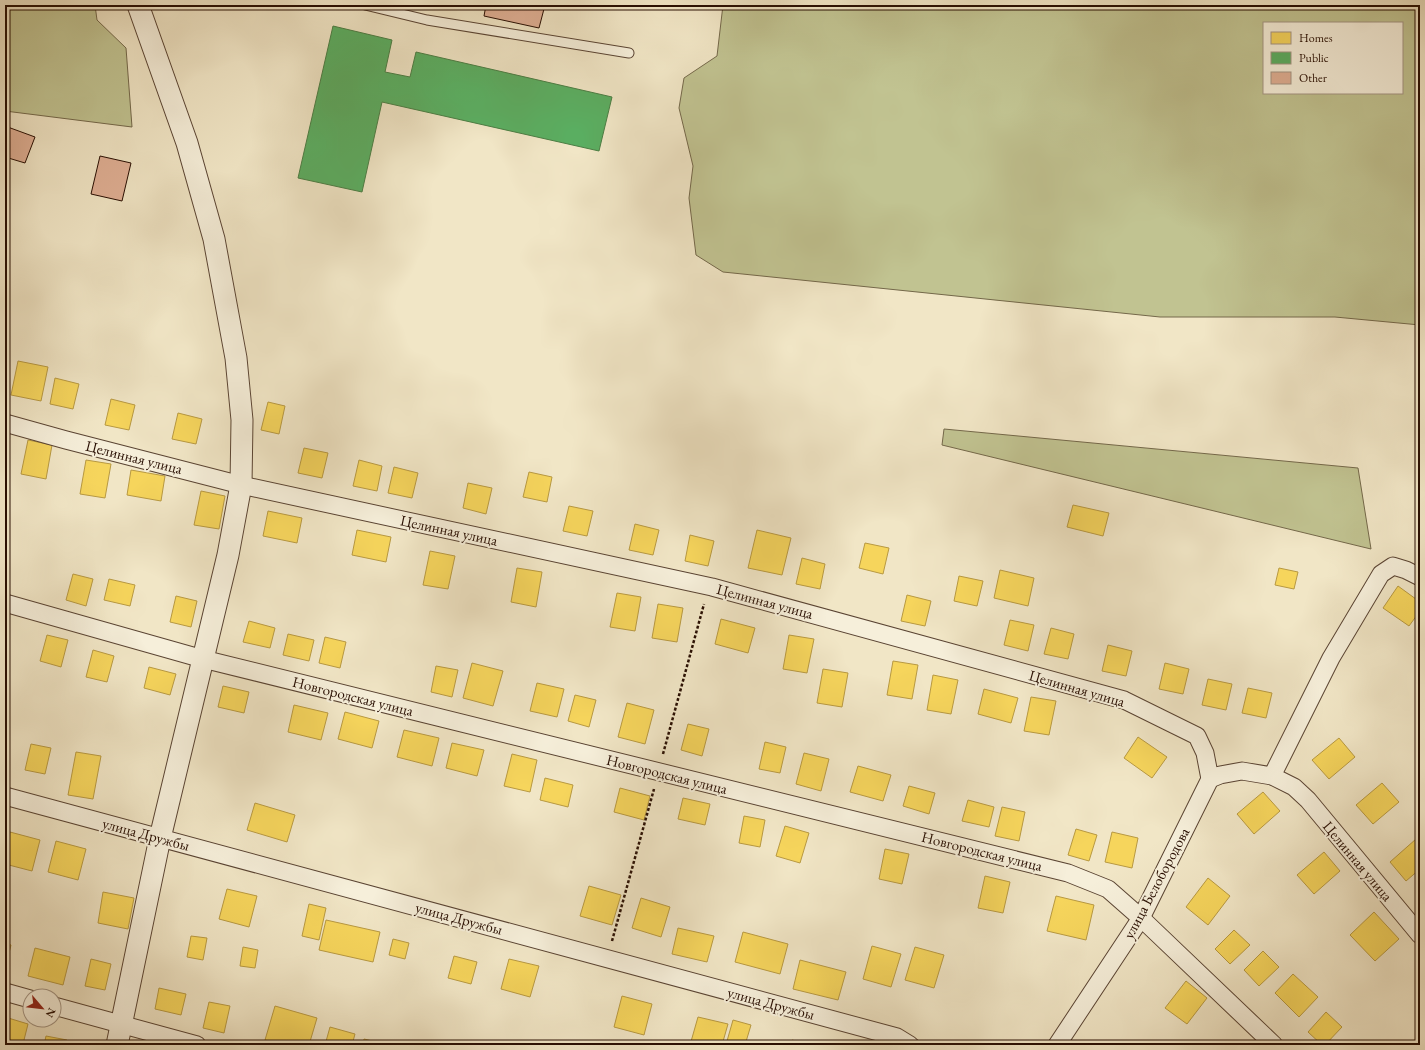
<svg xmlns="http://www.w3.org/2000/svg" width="1425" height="1050" font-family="'EB Garamond',serif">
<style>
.green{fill:#c1c391;stroke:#74684a;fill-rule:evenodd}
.homes{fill:#f6d55c;stroke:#b89941}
.public{fill:#5aae61;stroke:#4b7e44}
.building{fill:#dfaf94;stroke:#280e02}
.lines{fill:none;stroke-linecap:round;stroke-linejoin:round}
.service-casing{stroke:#5a4433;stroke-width:11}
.minor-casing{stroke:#5a4433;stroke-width:19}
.tertiary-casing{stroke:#5a4433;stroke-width:23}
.path{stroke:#280e02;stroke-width:2.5;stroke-dasharray:3 2;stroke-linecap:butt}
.service{stroke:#f6efda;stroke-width:9}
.minor{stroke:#f6efda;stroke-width:17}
.tertiary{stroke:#f6efda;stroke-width:21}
.labels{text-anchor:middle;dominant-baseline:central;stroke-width:4;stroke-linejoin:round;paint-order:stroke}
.street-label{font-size:15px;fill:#280e02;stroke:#f6efda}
</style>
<rect width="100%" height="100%" fill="#f1e6c6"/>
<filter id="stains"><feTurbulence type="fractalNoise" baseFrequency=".005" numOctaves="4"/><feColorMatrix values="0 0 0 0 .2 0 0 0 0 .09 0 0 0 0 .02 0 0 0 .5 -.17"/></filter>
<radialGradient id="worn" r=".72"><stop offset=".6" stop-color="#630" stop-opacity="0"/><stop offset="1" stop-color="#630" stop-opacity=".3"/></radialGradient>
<!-- green -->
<g class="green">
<path d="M5 5H95L97 20 126 48 132 127 5 111Z"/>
<path d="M723 5H1420V325L1335 317H1160L723 272 696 255 689 198 693 166 679 108 684 78 717 56ZM1264 23H1402V93H1264Z"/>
<path d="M944 429 1358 468 1371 549 942 445Z"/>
</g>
<!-- homes -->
<g class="homes">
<path d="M18 361 48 367 41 401 11 395Z"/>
<path d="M55 378 79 384 73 409 50 404Z"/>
<path d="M111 399 135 405 129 430 105 425Z"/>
<path d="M268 402 285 406 279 434 261 430Z"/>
<path d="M178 413 202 419 196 444 172 439Z"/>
<path d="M28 440 52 445 46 479 21 474Z"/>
<path d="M304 448 328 453 322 478 298 473Z"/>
<path d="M86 460 111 464 105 498 80 494Z"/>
<path d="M359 460 382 466 377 491 353 486Z"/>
<path d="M394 467 418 473 412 498 388 493Z"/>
<path d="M131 470 165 476 161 501 127 495Z"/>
<path d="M529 472 552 477 547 502 523 497Z"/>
<path d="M468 483 492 488 486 514 463 508Z"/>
<path d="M201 491 225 496 219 529 194 525Z"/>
<path d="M1073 505 1109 513 1103 536 1067 527Z"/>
<path d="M569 506 593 511 587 536 563 531Z"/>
<path d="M268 511 302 518 297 543 263 536Z"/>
<path d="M635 524 659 530 653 555 629 550Z"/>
<path d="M357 530 391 537 386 562 352 555Z"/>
<path d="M757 530 791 538 782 575 748 568Z"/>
<path d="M690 535 714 541 708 566 685 561Z"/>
<path d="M865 543 889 548 883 574 859 568Z"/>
<path d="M430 551 455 556 448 589 423 585Z"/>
<path d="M802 558 825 564 820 589 796 584Z"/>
<path d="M517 568 542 572 536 607 511 602Z"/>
<path d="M1279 568 1298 572 1294 589 1275 585Z"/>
<path d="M1000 570 1034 578 1028 606 994 598Z"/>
<path d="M73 574 93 579 86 606 66 600Z"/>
<path d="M959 576 983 581 977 606 954 601Z"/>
<path d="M109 579 135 585 130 606 104 600Z"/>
<path d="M1398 586 1420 602V611L1409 626 1383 608Z"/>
<path d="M617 593 641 597 635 631 610 627Z"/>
<path d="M907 595 931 601 925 626 901 621Z"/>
<path d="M176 596 197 601 191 627 170 622Z"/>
<path d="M658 604 683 608 677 642 652 638Z"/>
<path d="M721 619 755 628 748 653 715 644Z"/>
<path d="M1010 620 1034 625 1028 651 1004 645Z"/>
<path d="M249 621 275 628 270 648 243 642Z"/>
<path d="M1051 628 1074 634 1068 659 1044 654Z"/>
<path d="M288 634 314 640 309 661 283 655Z"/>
<path d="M47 635 68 640 61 667 40 661Z"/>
<path d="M789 635 814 639 807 673 783 669Z"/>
<path d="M325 637 346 642 340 668 319 663Z"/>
<path d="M1108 645 1132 651 1126 676 1102 671Z"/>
<path d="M93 650 114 656 107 682 86 677Z"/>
<path d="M893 661 918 665 912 699 887 695Z"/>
<path d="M472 663 503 671 493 706 463 698Z"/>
<path d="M1165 663 1189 669 1183 694 1159 689Z"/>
<path d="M436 666 458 670 452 697 431 692Z"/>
<path d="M149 667 176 674 170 695 144 688Z"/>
<path d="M823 669 848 673 842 707 817 703Z"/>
<path d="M933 675 958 680 951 714 927 710Z"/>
<path d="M1208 679 1232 684 1226 710 1202 705Z"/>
<path d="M537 683 564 689 557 717 530 711Z"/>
<path d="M223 686 249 692 244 713 218 707Z"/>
<path d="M1248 688 1272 693 1266 718 1242 713Z"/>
<path d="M984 689 1018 698 1011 723 978 714Z"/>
<path d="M575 695 596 700 589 727 568 721Z"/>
<path d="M1031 697 1056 701 1049 735 1024 731Z"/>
<path d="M627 703 654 710 645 744 618 737Z"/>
<path d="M294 705 328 713 321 740 288 732Z"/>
<path d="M345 712 379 721 372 748 338 739Z"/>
<path d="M688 724 709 729 702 756 681 750Z"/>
<path d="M404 730 439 738 432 766 397 757Z"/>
<path d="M1138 737 1167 757 1152 778 1124 758Z"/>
<path d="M1339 738 1355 757 1329 779 1312 760Z"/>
<path d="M765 742 786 747 780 773 759 769Z"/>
<path d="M452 743 484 750 477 776 446 768Z"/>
<path d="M31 744 51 748 45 774 25 770Z"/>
<path d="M76 752 101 756 93 799 68 795Z"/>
<path d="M804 753 829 759 821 791 796 784Z"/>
<path d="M512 754 537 760 530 792 504 786Z"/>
<path d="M858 766 891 775 883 801 850 792Z"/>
<path d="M545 778 573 785 568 807 540 800Z"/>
<path d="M1382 783 1399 802 1373 824 1356 805Z"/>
<path d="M909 786 935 793 929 814 903 806Z"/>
<path d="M620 788 650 796 644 820 614 812Z"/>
<path d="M1263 792 1280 811 1254 834 1237 814Z"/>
<path d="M683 798 710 804 705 825 678 819Z"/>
<path d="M968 800 994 807 989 827 962 821Z"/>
<path d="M255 803 295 815 287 842 247 830Z"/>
<path d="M1002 807 1025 812 1019 841 995 836Z"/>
<path d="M744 816 765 820 760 847 739 843Z"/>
<path d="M785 826 809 833 800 863 776 856Z"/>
<path d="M1076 829 1097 835 1089 861 1068 855Z"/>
<path d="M10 832 40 840 32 871 5 864V851Z"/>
<path d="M1112 832 1138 838 1132 868 1105 862Z"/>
<path d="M1416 839 1420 844V869L1406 881 1390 862Z"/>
<path d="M56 841 86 849 78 880 48 872Z"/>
<path d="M885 849 909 854 902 884 879 879Z"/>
<path d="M1324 852 1340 871 1314 894 1297 875Z"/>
<path d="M985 876 1010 882 1003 913 978 908Z"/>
<path d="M1208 878 1230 896 1208 925 1186 907Z"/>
<path d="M589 886 621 895 612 925 580 916Z"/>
<path d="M227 889 257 896 249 927 219 919Z"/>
<path d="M103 892 134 898 128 929 98 923Z"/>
<path d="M1056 896 1094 905 1086 940 1047 931Z"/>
<path d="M641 898 670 907 661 937 632 928Z"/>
<path d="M309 904 326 908 319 940 302 936Z"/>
<path d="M1374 912 1399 939 1375 961 1350 935Z"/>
<path d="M326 920 380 932 373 962 319 950Z"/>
<path d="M678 928 714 936 707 962 672 954Z"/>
<path d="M1234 930 1250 945 1230 964 1215 949Z"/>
<path d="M743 932 788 944 780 974 735 962Z"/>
<path d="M191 936 207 938 203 960 187 957Z"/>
<path d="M393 939 409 943 405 959 389 955Z"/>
<path d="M5 943 11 945 5 969Z"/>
<path d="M872 946 901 954 891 987 863 979Z"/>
<path d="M243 947 258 950 255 968 240 966Z"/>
<path d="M915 947 944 955 934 988 905 980Z"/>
<path d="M35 948 70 957 63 985 28 976Z"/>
<path d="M1263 951 1279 967 1259 986 1244 970Z"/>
<path d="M454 956 477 962 471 984 448 978Z"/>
<path d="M91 959 111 964 105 990 85 986Z"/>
<path d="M509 959 539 966 530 997 501 989Z"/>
<path d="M800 960 846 972 838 1000 793 989Z"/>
<path d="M1293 974 1318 997 1299 1017 1275 993Z"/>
<path d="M1186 981 1207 998 1187 1024 1165 1008Z"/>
<path d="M159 988 186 994 181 1015 155 1009Z"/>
<path d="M622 996 652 1004 644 1035 614 1027Z"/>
<path d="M209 1002 230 1006 224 1033 203 1028Z"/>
<path d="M275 1006 317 1018 309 1045H285L265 1040Z"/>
<path d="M1326 1012 1342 1027 1325 1045H1322L1308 1032Z"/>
<path d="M5 1017 28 1024 23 1044 5 1040Z"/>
<path d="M698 1017 728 1024 722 1045H690Z"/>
<path d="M733 1020 751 1025 745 1045 727 1041Z"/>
<path d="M330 1027 355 1034 352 1045H325Z"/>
<path d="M46 1036 67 1040 66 1045H44Z"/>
<path d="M364 1039 390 1045H363Z"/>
<path d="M792 1040 812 1045H791Z"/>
</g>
<!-- public -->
<path class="public" d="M333 26 392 40 385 72 410 77 416 52 612 97 599 151 382 102 362 192 298 178Z"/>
<!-- building -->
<g class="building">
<path d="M486 5H545L539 28 484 16Z"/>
<path d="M5 126 35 137 25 163 5 157Z"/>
<path d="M100 156 131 163 122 201 91 194Z"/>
</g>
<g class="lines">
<defs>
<path id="service" d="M365 5 427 20 629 53"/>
<g id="minor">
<path d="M5 423 66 440 241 485 712 587 1124 700 1197 736 1205 753 1210 779"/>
<path d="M5 603 203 659 1068 873 1108 889 1141 918 1274 1045"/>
<path d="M1272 776 1331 658 1381 574 1393 566 1406 570 1420 577"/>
<path d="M1210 779 1220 775 1242 771 1272 776 1294 787 1308 800 1420 935"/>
<path d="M5 796 897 1037 910 1045"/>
<path d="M5 992 30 999"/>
<path d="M54 1006 197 1045"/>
<path d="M1057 1045 1141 918 1210 779"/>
</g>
<path id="tertiary" d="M117 1045 160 838 228 555 241 485 242 420 236 358 214 239 187 143 138 5"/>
</defs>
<!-- service casing -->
<use href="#service" class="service-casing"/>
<!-- minor casing -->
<use href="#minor" class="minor-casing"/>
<!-- tertiary casing -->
<use href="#tertiary" class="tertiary-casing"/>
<!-- path -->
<g class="path">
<path d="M663 754 704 604"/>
<path d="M612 941 654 789"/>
</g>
<!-- service -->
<use href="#service" class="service"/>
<!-- minor -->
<use href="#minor" class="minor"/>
<!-- tertiary -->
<use href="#tertiary" class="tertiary"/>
</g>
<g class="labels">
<!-- street labels -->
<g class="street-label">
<text transform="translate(134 457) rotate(14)">Целинная улица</text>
<text transform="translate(449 530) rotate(12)">Целинная улица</text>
<text transform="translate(765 601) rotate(15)">Целинная улица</text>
<text transform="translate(1077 688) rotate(16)">Целинная улица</text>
<text transform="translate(353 696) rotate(14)">Новгородская улица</text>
<text transform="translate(667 774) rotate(14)">Новгородская улица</text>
<text transform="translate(146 834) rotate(15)">улица Дружбы</text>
<text transform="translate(982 851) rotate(14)">Новгородская улица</text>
<text transform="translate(1358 861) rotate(50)">Целинная улица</text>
<text transform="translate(1156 883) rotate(-62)">улица Белобородова</text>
<text transform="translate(459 918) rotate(15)">улица Дружбы</text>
<text transform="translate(771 1003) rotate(15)">улица Дружбы</text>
</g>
</g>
<!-- margin -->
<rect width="1425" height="1050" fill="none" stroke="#f1e6c6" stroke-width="20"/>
<rect x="6" y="6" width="1413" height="1038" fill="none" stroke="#280e02" stroke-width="2"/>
<rect x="10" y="10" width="1405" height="1030" fill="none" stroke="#280e02"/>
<!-- legend -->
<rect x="1263" y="22" width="140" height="72" fill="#f6efda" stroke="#a49584"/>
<rect x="1271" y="32" width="20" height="12" fill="#f6d55c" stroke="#a49584"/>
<text x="1299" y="42" font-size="12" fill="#280e02">Homes</text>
<rect x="1271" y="52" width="20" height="12" fill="#5aae61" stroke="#a49584"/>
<text x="1299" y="62" font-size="12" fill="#280e02">Public</text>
<rect x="1271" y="72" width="20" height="12" fill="#dfaf94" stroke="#a49584"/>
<text x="1299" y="82" font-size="12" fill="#280e02">Other</text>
<!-- north arrow -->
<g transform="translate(42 1008) rotate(118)"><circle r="19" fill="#f6efda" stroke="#a49584"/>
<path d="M0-3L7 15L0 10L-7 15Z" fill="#8f2418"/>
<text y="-6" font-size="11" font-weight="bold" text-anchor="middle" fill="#280e02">N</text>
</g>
<rect width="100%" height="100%" filter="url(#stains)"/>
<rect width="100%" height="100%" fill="url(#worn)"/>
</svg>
